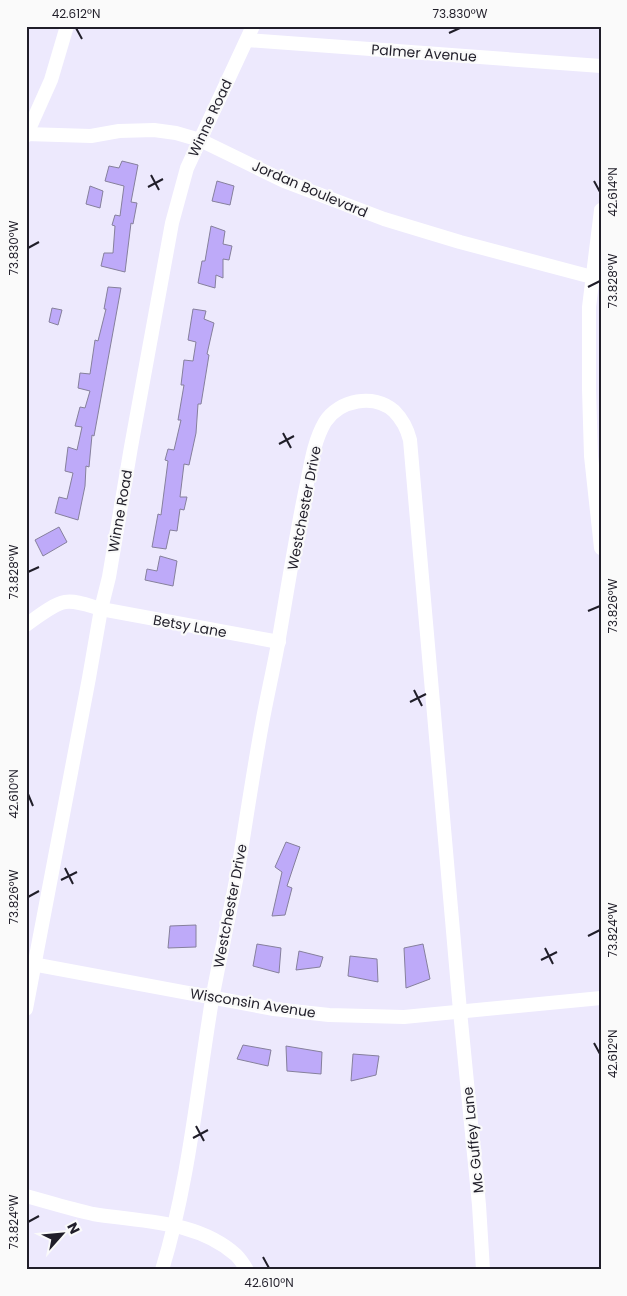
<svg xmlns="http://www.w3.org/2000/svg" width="627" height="1296" font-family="Poppins,sans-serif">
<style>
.building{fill:#beaaf9;stroke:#86809c}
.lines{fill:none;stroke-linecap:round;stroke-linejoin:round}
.minor{stroke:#fff;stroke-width:14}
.ticks{fill:none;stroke:#201e29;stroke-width:2}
.labels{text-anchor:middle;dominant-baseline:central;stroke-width:4.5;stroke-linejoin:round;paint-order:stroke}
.street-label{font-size:14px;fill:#201e29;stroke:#fafafa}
.neatline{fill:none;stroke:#201e29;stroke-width:2}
.ticks-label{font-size:12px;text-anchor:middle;fill:#201e29}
</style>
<rect width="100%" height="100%" fill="#ede9fd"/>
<!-- building -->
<g class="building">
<path d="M122 161 138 165 131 202 137 203 133 224 131 223 125 272 101 266 104 253H113L115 226 112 225 115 215 120 216 124 186 105 181 109 166 119 168Z"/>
<path d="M217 181 234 186 230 205 212 201Z"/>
<path d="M90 186 103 191 100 208 86 204Z"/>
<path d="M211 226 225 231 223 244 232 246 229 260 223 259V278L216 275 215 288 198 283 202 261H205Z"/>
<path d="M108 287 121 288 94 436 92 435 89 467 86 466 85 486 78 520 55 513 59 497 67 499 73 473 65 471 68 447 77 450 82 427 75 426 80 407 85 408 90 391 78 388 80 373 90 374 95 340 98 341 106 309H104Z"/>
<path d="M52 308 62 310 58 325 49 322Z"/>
<path d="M193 309 206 311 204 319 214 323 207 354 209 355 201 404H198L196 433 189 465 184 464 180 497H187L184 510 180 509 177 531 170 530 166 549 152 547 158 514 161 515 168 461 165 460 168 449 174 450 181 420H178L184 385H181L184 360 193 361 196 342 188 340Z"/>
<path d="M59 527 67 542 43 556 35 540Z"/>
<path d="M160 556 177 561 173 586 145 580 147 569 157 571Z"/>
<path d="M286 842 300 847 287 886 292 888 285 915 272 916 282 872 275 867Z"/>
<path d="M196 925V947L168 948 170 926Z"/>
<path d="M257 944 281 948 279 973 253 966Z"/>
<path d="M423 944 430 979 406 988 404 948Z"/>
<path d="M299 951 323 957 320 967 296 970Z"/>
<path d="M350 956 377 959 378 982 348 976Z"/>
<path d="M243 1045 271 1050 268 1066 237 1059Z"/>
<path d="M286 1046 322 1052 321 1074 287 1071Z"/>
<path d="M353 1054 379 1056 376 1075 351 1081Z"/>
</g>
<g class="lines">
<!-- minor -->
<g class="minor">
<path d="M247 40 601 66"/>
<path d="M26 134 91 136 119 131 154 130 176 133 200 140 284 181 384 219 460 242 592 277"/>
<path d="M26 136 51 80 67 26"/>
<path d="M601 210 589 307V389L591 456 601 548"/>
<path d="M26 625C36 618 53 604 65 602 76 600 90 606 101 609L279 642"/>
<path d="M27 963 274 1009 329 1015 404 1017 601 998"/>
<path d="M26 1009 89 678 101 609 109 577 131 447 172 223 187 168 253 26"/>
<path d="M26 1196C48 1202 71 1209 93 1214 141 1222 197 1220 236 1255 240 1259 244 1265 247 1270"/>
<path d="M162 1270C189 1182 197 1090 212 1000 220 956 230 913 238 870 246 821 253 773 262 724 267 696 274 667 279 638 288 586 296 534 307 483 311 463 314 441 325 422 339 400 374 393 394 411 403 420 407 428 410 440L460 1011 479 1205 483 1270"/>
</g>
</g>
<!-- ticks -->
<path class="ticks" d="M76 28 82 39M449 33 460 28M151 175 159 190M594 181 600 192M148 187 163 179M28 248 39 242M588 287 600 281M283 433 291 448M279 444 294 436M28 572 39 567M588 611 600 606M414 690 422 706M410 702 426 694M28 794 33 806M65 868 73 884M61 880 77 872M28 897 39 891M588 936 600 930M545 948 553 964M541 960 557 952M594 1043 600 1054M196 1126 204 1141M193 1138 208 1130M28 1222 39 1216M263 1257 269 1268"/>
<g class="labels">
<!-- street labels -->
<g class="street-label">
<text transform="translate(424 53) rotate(4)">Palmer Avenue</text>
<text transform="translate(210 118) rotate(-65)">Winne Road</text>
<text transform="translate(310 189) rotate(23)">Jordan Boulevard</text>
<text transform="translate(304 508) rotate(-79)">Westchester Drive</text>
<text transform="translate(120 511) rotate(-80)">Winne Road</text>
<text transform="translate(190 626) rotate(10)">Betsy Lane</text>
<text transform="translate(230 906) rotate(-79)">Westchester Drive</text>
<text transform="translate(253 1003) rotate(9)">Wisconsin Avenue</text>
<text transform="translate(473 1140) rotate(-96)">Mc Guffey Lane</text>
</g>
</g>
<!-- border -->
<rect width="627" height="1296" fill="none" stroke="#fafafa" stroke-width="55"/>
<!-- north arrow -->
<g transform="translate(62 1234) rotate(63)" stroke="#fafafa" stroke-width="4" paint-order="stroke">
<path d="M0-4L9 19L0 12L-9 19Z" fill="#201e29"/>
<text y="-8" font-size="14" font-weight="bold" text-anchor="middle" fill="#201e29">N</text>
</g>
<rect x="28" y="28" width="572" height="1240" class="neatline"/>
<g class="ticks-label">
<text x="76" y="18">42.612°N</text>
<text x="460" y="18">73.830°W</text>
<text transform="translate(613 192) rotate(-90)" y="4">42.614°N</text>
<text transform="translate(14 248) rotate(-90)" y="4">73.830°W</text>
<text transform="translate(613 281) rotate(-90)" y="4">73.828°W</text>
<text transform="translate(14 572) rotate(-90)" y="4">73.828°W</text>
<text transform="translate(613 606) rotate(-90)" y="4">73.826°W</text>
<text transform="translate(14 794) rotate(-90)" y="4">42.610°N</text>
<text transform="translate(14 897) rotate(-90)" y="4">73.826°W</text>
<text transform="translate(613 930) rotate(-90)" y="4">73.824°W</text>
<text transform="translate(613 1054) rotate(-90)" y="4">42.612°N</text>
<text transform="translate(14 1222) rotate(-90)" y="4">73.824°W</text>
<text x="269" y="1287">42.610°N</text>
</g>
</svg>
